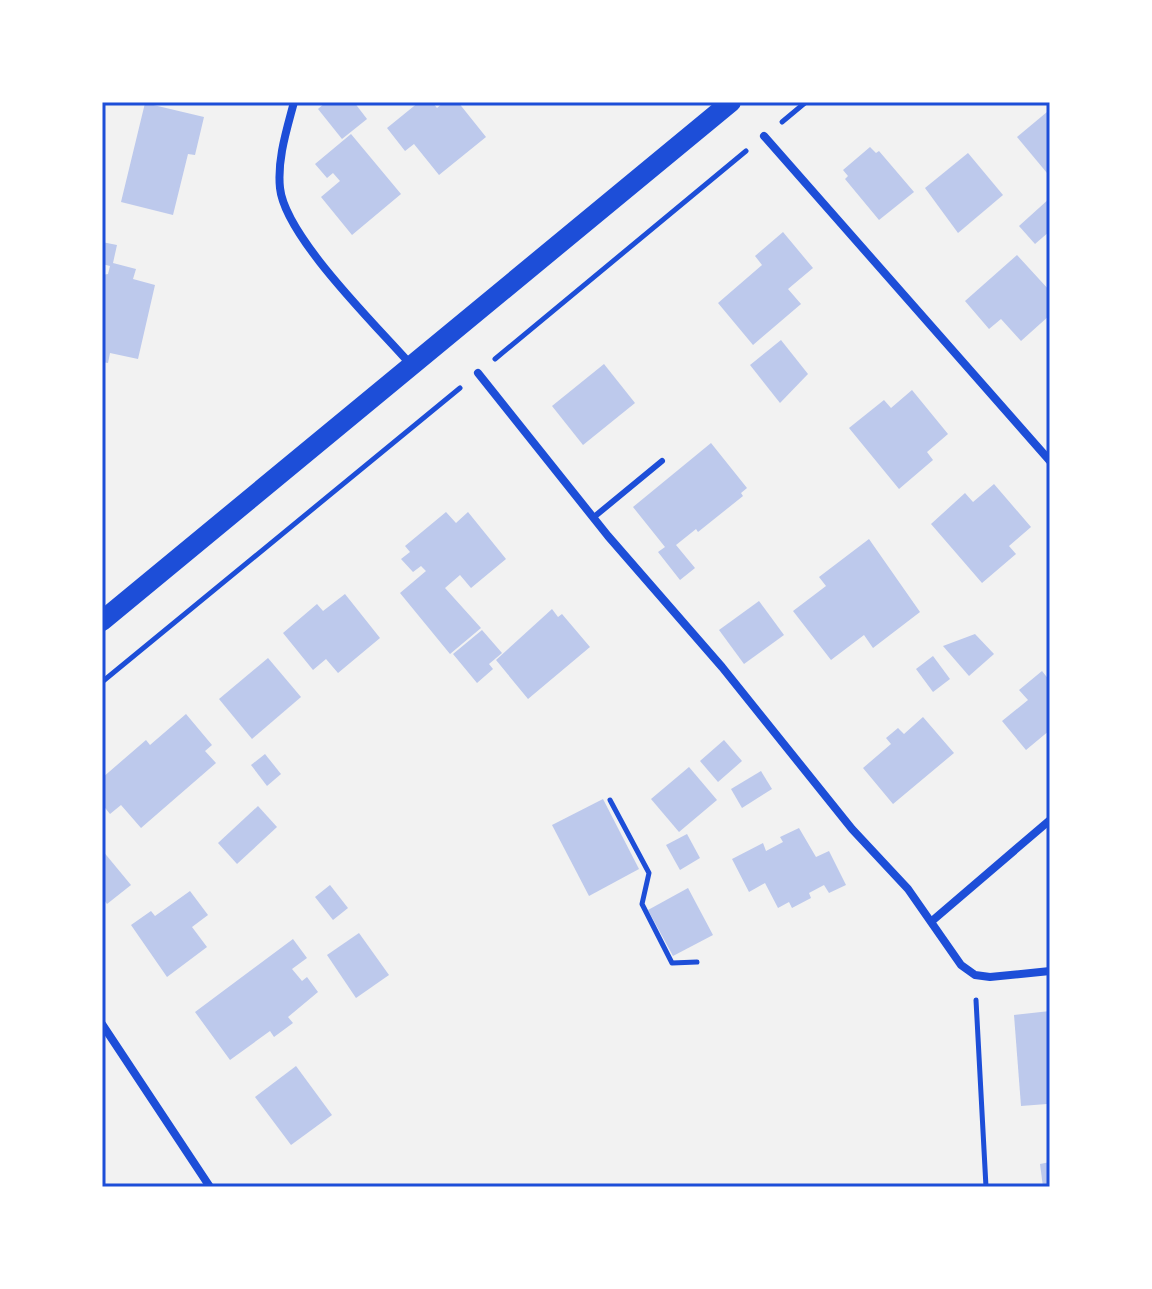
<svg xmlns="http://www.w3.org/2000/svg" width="1152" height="1289" font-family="'Nunito Sans',sans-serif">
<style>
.building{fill:#bdc9ec}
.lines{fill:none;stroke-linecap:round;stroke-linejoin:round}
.path{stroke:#1d4ed8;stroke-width:5}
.service{stroke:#1d4ed8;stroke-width:6}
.minor{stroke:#1d4ed8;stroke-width:8}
.primary{stroke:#1d4ed8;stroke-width:20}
.neatline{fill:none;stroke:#1d4ed8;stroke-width:3}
</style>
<rect width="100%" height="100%" fill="#f2f2f2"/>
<!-- building -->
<g class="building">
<path d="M326 102H354L367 119 342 139 318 109Z"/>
<path d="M419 102H432L437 108 444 102H458L486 137 439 175 414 144 405 151 387 128Z"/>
<path d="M145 103 204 117 195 155 188 154 173 215 121 202Z"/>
<path d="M1047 112 1050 170 1047 173 1017 137Z"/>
<path d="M351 134 401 194 352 235 321 197 340 181 333 173 327 178 315 164Z"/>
<path d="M870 147 876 153 879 151 914 192 879 220 845 179 848 176 843 170Z"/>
<path d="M968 153 1003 195 958 233 925 188Z"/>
<path d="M1050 198V231L1035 244 1019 226Z"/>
<path d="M783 232 813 268 788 289 801 304 753 345 718 303 762 265 755 256Z"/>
<path d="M102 242 117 245 113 263 136 269 133 279 155 285 138 359 110 353 108 363 102 362V275L108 274 110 266 102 264Z"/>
<path d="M1017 255 1050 291V315L1021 341 1001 319 989 329 965 301Z"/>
<path d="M781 340 808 374 780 403 750 365Z"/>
<path d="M604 364 635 403 583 445 552 406Z"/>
<path d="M912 390 948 434 927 452 933 460 899 489 849 428 884 400 891 408Z"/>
<path d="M711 443 747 488 741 493 743 496 698 532 696 529 676 545 695 568 680 580 658 552 665 547 633 507Z"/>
<path d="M994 484 1031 527 1009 546 1016 554 982 583 931 524 965 493 973 502Z"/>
<path d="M446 512 456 523 468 512 506 559 471 588 460 575 445 588 481 628 450 654 400 593 426 571 421 566 413 572 401 559 410 552 405 546Z"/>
<path d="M869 539 920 612 873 648 864 635 831 660 793 611 826 586 819 577Z"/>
<path d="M345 594 380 638 338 673 326 659 313 670 283 633 317 604 323 611Z"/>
<path d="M759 601 784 635 744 664 719 630Z"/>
<path d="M552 609 558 617 562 614 590 647 528 699 496 660Z"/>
<path d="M482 630 502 653 489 664 493 669 477 683 453 654Z"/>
<path d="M975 634 994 654 969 676 943 646Z"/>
<path d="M933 656 950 679 933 692 916 669Z"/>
<path d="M268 658 301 697 252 739 219 699Z"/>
<path d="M1042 671 1050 681V730L1026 750 1002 721 1028 700 1019 690Z"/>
<path d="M186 714 212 745 205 751 216 763 141 828 121 805 110 814 102 804V778L146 740 150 745Z"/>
<path d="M923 717 954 753 893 804 863 768 891 744 886 738 898 728 904 734Z"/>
<path d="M724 740 742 761 718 782 700 761Z"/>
<path d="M265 754 281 774 267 786 251 765Z"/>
<path d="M689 767 717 800 679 832 651 799Z"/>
<path d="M761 771 772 789 742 808 731 789Z"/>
<path d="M603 799 639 869 589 896 552 825Z"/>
<path d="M258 806 277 827 237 864 218 843Z"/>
<path d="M799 828 816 857 829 851 846 885 829 893 824 885 809 893 811 898 792 908 789 902 778 908 765 883 749 892 732 859 763 843 766 851 783 842 780 837Z"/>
<path d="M687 834 700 858 680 870 666 845Z"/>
<path d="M102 850 131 885 107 904 102 897Z"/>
<path d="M330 885 348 908 333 920 315 897Z"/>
<path d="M688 888 713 935 673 956 648 910Z"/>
<path d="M190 891 208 915 192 927 207 947 167 977 131 925 151 911 155 916Z"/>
<path d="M359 933 389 975 356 998 327 955Z"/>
<path d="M293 939 307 958 292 969 302 981 307 977 318 992 288 1017 293 1023 274 1037 270 1031 230 1060 195 1012Z"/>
<path d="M1050 1011 1047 1104 1021 1106 1014 1015Z"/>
<path d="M296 1066 332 1115 291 1145 255 1097Z"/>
<path d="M1050 1162V1187H1043L1040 1164Z"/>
</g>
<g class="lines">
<!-- path -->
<g class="path">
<path d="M782 122 806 102"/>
<path d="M495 359 746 151"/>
<path d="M102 682 460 388"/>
<path d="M610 800 649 873 642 904 672 963 697 962"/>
<path d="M976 1000 986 1187"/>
</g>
<!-- service -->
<path class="service" d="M594 517 662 461"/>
<!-- minor -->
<g class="minor">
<path d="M294 102C287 129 277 159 280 188 285 237 378 327 412 366"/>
<path d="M764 136 1050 461"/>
<path d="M478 373 608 536 722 667 852 829 908 889 961 965 975 975 990 977 1050 971"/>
<path d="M932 921 1050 820"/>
<path d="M102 1024 210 1187"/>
</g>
<!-- primary -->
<path class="primary" d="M102 621 731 102"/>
</g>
<!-- border -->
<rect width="1152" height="1289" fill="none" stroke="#ffffff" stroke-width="208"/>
<rect x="104" y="104" width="944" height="1081" class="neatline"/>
</svg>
